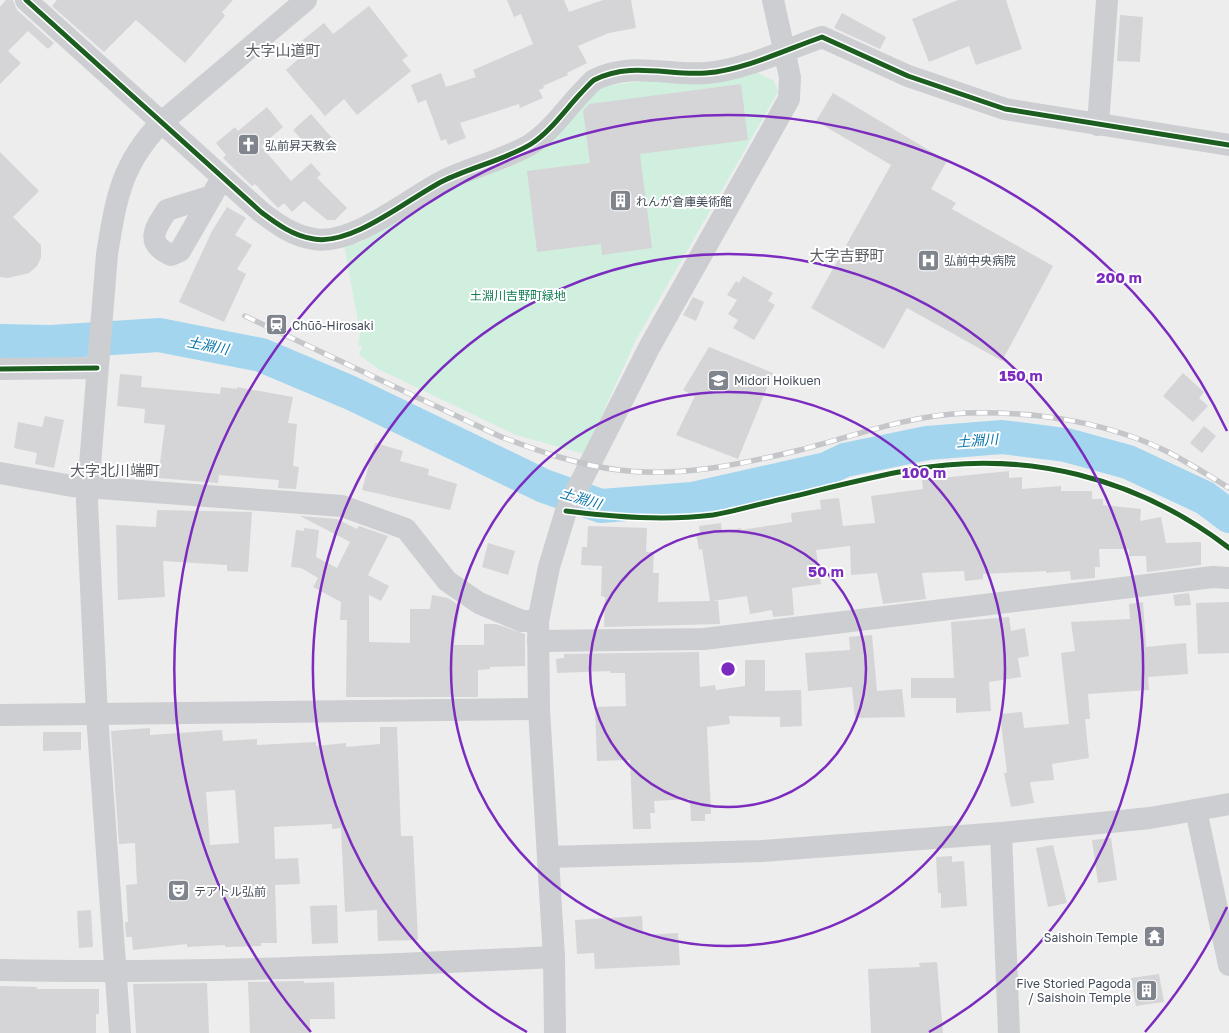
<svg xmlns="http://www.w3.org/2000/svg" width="1229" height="1033" font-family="'Golos Text','Noto Sans JP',sans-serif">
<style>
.green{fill:#d0efdf}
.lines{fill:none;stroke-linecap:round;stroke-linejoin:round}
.river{stroke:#a3d6ee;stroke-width:34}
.building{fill:#d5d5d7;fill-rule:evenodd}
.minor{stroke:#ccced1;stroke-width:22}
.rail-casing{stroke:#c4c6c9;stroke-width:5.5}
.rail{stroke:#fff;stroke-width:4;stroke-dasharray:11;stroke-linecap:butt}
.cycleway-casing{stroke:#fff;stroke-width:8}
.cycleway{stroke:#1b5e20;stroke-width:5}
.ring{fill:none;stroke:#7b2cbf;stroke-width:2.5}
.labels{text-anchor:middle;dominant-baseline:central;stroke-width:4;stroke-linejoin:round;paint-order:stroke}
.poi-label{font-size:12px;fill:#444d5a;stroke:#fff;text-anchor:start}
.park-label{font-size:12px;fill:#137d54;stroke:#fff}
.water-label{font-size:14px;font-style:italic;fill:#0776aa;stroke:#fff}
.quarter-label{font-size:15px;fill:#595c62;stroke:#fff}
.centre{fill:#7b2cbf;stroke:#fff;stroke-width:2.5}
.ring-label{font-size:15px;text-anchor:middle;font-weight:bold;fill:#7b2cbf;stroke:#fff;stroke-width:4;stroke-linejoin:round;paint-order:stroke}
</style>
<rect width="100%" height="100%" fill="#eeeded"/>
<!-- green -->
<path class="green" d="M754 71 774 81 778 92 636 340 584 454 516 435 380 370 359 355 362 347 358 345 360 332 344 245 359 243 384 229 604 86 675 77Z"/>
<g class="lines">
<!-- river -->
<path class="river" d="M0 341 51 342 159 335 261 355 351 393 544 486 601 506 692 499 826 469 845 460 927 443 1002 437 1066 445 1128 462 1205 498 1229 516"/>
</g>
<!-- building -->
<g class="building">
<path d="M6 0H13L17 10 54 43 48 49 28 31 8 51 21 63 0 84V7Z"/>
<path d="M57 0H233L222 12 225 16 185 63 136 20 104 52 52 6Z"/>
<path d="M507 0H564L569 12 603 0H631L636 28 609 33 578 46 587 63 567 73 568 75 543 86 544 88 539 90 543 98 520 108 519 104 460 123 466 138 448 145 446 139 441 141 426 100 418 103 411 85 441 73 446 87 476 77 473 70 533 44 521 14 514 17Z"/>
<path d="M958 0H1006L1022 49 976 65 969 46 929 62 912 19Z"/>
<path d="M369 6 408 56 402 60 411 71 357 115 344 99 325 116 286 70 306 52 299 43 324 23 333 34Z"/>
<path d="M842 13 886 37 880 49 834 28Z"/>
<path d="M1120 15 1143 17 1140 62 1117 61Z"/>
<path d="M741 84 748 140 640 154 652 248 602 255 601 244 537 252 527 171 590 163 583 111 589 104Z"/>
<path d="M833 93 947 161 931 189 956 203 952 209 1053 266 1002 361 907 308 884 349 811 308 891 165 816 121Z"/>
<path d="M267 107 283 127 261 146 291 181 311 163 321 174 317 178 347 208 335 220H327L304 201 292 212 284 203 278 208 255 184 252 186 223 158 226 155 216 143 235 127 238 131Z"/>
<path d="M311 114 332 138 315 154 293 130Z"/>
<path d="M0 152 39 191 13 217 41 245V258L37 266 29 273 8 278 0 277Z"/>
<path d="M227 207 246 218 235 235 252 245 237 269 246 274 224 322 179 302 212 231Z"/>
<path d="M743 276 773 293 768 301 775 305 754 340 733 328 738 320 728 314 737 300 727 295 736 281 739 283Z"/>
<path d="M693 297 704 302 696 321 683 315Z"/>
<path d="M709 347 773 373 738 459 676 435 695 396 683 390Z"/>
<path d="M1183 373 1204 392 1199 398 1208 406 1193 422 1163 396Z"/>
<path d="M120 374 142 376 141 387 220 394 221 387 237 389V387L293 397 288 423 297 424 293 466 299 467 296 489 278 488 279 480 219 475 218 483 158 478 165 425 144 423 145 409 117 406Z"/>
<path d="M45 416 64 420 54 468 35 464 37 453 14 448 18 422 42 427Z"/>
<path d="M1204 426 1216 436 1202 453 1190 443Z"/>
<path d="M375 443 403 451 400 461 429 469 428 475 457 484 450 510 362 490Z"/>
<path d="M1009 471V478L1022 477V489L1061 486V491H1092V499H1103V505L1141 509 1140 521 1161 517 1166 543 1201 542V565L1147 572 1146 556H1129V549H1099L1100 567H1095V578L1071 580 1070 571 1046 573V571L983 574V579L965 581 964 571 922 573 926 599 883 604 877 573 851 575 850 546 816 550 821 584 792 588 794 615 773 617 772 610 750 614 747 596 713 601H718L720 624 604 627 605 597 601 596 602 566 581 565 582 547H587L588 526 647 528 646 552H654L653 573H659L658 602 710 601 702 549 699 550 696 534 700 533 699 526 721 523 722 531 741 528V530L792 522 791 513 821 509 820 500 839 498 843 526 875 523 871 496 923 489 922 480Z"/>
<path d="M157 510 252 512 248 572 227 571V565L163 561 165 597 118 600 116 525 156 527Z"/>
<path d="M300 516 337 519 357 529 359 526 388 536 368 575 389 586 381 601 369 595V642L410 643V609H430L432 595 448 598 460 606 454 645H484V624H496L525 634V666L490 667V669L478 670V697H346L347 620H340L341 602 313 587 318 578 301 568 291 567 296 530 304 531V528L319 530 316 557 337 568 350 542Z"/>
<path d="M488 543 515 551 508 575 482 567Z"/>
<path d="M1189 593 1191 605 1175 606 1173 595Z"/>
<path d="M1143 602 1146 647 1186 643 1188 674 1148 677 1149 690 1088 694 1090 719H1085L1089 758 1052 764 1054 780 1030 782 1034 803 1011 807 1004 773H1007L1000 714 1022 712 1024 728 1069 724 1061 653 1075 651 1071 622 1130 619 1129 604Z"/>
<path d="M1229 602V653L1198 654 1196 603Z"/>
<path d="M1009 617 1011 631 1025 628 1029 656 1018 658 1021 677 989 682 991 711 956 713V698H911V678H954L951 622Z"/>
<path d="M872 635 877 691 902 689 905 717 855 718 852 687 808 691 805 653 850 650 849 637Z"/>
<path d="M699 652 700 687 715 685 716 690 745 686V660H765V691L801 690 802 726 780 727V717L729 716 730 724 707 727 711 814H705V821H691L690 799 654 801 655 813H650L651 829H633L630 760 597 761 595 707 626 706 625 673H610V671L557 673 556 659 564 658V654Z"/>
<path d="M380 727H397L401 836H413L418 940 378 941 377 910 345 912 341 828 332 829V824L274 827 275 859 298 858 300 884 275 885 277 943H261V946L225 947V945L187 947V944L133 950 132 937H126L125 922H128L126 885 137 884 135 843 119 844 111 731 150 728V735L222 730 223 741 257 739V745L316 742V746L346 743V747L380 744ZM235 790 239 843 210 845 206 792Z"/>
<path d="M43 732H81V750L43 751Z"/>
<path d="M1111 838 1117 880 1098 883 1092 840Z"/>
<path d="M1053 845 1067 903 1048 907 1036 848Z"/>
<path d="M952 856V862L964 861 967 906 941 908V893H938L936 857Z"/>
<path d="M337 905 338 943 312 944 310 906Z"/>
<path d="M91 910 93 947 79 948 77 911Z"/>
<path d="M642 916 643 935 678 933 680 965 595 969 594 953 577 954 575 920Z"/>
<path d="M937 962 943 1033H871L868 969 920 967 919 963Z"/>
<path d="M1159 974 1164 1002 1136 1006 1131 978Z"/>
<path d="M304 981V983L334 982 335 1019H310V1033H250L248 982Z"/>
<path d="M207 983 209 1033H136L133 984Z"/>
<path d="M0 986 37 987V989H99V1014H96V1033H0Z"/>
</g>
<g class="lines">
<!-- minor -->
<g class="minor">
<path d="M26 0 261 212C277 224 293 236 314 239 353 246 409 198 443 181 469 168 507 159 531 144 550 132 565 110 581 93 585 89 590 83 594 80 631 61 668 76 706 73 744 70 785 50 822 37L908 76 1005 109 1229 145"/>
<path d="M1098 125 1107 0"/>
<path d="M212 196 167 210C154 230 145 243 171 255L180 251 222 178"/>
<path d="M0 369 97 368"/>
<path d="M0 473 72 486 342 506 406 529 447 581 479 603 522 621H538"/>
<path d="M538 641 704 639 1213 577 1229 578"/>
<path d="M0 715 539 709"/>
<path d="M1196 810 1229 965"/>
<path d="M1001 833 1009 1033"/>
<path d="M548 857 762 851 1001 833 1150 818 1229 804"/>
<path d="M0 970C184 974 370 966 554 957"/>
<path d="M120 1033 97 715 87 502 107 254C116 199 121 164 161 123L306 0"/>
<path d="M555 1033 554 957 539 709 538 621 549 567 566 511 650 346 789 99 790 77 773 0"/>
</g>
<defs>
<path id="rail" d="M245 316 499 436C538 451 578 465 619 470 679 478 742 464 800 450 854 436 910 415 967 413 1035 411 1109 422 1170 453 1190 464 1210 476 1229 488"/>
</defs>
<!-- rail casing -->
<use href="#rail" class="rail-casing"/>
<!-- rail -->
<use href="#rail" class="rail"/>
<defs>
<g id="cycleway">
<path d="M26 0 261 212C277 224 293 236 314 239 353 246 409 198 443 181 469 168 507 159 531 144 550 132 565 110 581 93 585 89 590 83 594 80 631 61 668 76 706 73 744 70 785 50 822 37L908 76 1005 109 1229 145"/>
<path d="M0 369 97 368"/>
<path d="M566 511C616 517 664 521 713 515 731 512 748 507 765 503 813 492 861 479 909 470 1024 449 1137 477 1229 548"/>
</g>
</defs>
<!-- cycleway casing -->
<use href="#cycleway" class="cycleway-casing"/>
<!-- cycleway -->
<use href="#cycleway" class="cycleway"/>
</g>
<!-- distance rings -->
<g class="ring">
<circle cx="728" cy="669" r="138"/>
<circle cx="728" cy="669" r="277"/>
<path d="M527 1032A415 415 0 1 1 929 1032"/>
<path d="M1227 907A553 553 0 0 1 1145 1032M311 1032A553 553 0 1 1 1227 431"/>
</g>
<!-- icons -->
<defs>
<symbol id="church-square" viewBox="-11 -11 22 22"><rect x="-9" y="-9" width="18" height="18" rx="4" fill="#80858d" stroke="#fff"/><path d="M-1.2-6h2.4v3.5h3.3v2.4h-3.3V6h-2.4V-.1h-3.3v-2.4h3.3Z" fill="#fff"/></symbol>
<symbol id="building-square" viewBox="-11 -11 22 22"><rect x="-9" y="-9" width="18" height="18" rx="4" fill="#80858d" stroke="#fff"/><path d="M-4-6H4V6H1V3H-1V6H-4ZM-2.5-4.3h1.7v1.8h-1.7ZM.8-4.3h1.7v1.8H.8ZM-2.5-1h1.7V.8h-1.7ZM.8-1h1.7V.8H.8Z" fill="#fff"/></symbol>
<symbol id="hospital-square" viewBox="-11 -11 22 22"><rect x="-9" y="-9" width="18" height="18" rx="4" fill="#80858d" stroke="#fff"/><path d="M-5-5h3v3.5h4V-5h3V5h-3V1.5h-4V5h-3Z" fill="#fff"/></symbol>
<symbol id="station-square" viewBox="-11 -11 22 22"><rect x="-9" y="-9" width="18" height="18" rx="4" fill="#80858d" stroke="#fff"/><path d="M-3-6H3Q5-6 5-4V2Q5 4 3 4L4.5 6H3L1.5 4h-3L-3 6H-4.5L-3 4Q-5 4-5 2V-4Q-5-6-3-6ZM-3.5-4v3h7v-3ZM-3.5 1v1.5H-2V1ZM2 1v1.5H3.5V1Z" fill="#fff"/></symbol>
<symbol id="school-square" viewBox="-11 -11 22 22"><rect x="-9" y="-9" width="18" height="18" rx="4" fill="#80858d" stroke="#fff"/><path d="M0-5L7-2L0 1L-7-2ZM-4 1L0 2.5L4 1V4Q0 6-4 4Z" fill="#fff"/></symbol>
<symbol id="theatre-square" viewBox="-11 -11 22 22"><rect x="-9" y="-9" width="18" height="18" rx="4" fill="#80858d" stroke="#fff"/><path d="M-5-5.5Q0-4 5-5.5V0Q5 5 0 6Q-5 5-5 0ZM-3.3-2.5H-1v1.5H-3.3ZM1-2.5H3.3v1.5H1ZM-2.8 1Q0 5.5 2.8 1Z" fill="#fff"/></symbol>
<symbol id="temple-square" viewBox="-11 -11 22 22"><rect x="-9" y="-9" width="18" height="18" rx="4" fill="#80858d" stroke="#fff"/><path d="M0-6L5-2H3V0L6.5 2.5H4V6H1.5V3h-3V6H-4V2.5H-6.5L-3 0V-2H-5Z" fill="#fff"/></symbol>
</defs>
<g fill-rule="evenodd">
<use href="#church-square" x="236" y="132" width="25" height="25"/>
<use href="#building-square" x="608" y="188" width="25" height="25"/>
<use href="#hospital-square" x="916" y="248" width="25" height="25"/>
<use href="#station-square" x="264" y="312" width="25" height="25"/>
<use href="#school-square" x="706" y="368" width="25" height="25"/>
<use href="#theatre-square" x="166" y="878" width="25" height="25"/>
<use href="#temple-square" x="1142" y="924" width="25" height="25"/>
<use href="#building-square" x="1134" y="978" width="25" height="25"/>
</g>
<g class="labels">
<!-- poi labels -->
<g class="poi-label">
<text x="265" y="145">弘前昇天教会</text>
<text x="636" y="201">れんが倉庫美術館</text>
<text x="944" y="260">弘前中央病院</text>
<text x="292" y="325">Chūō-Hirosaki</text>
<text x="734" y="380">Midori Hoikuen</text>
<text x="194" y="891">テアトル弘前</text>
<text x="1138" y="937" text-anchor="end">Saishoin Temple</text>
<text x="1131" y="983" text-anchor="end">Five Storied Pagoda<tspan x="1131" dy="14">/ Saishoin Temple</tspan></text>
</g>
<!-- park labels -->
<g class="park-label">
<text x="518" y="295">土淵川吉野町緑地</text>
</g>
<!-- water labels -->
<g class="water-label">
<text transform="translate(208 345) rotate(11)">土淵川</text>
<text transform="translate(977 440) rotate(-4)">土淵川</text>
<text transform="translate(581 498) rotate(17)">土淵川</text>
</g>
<!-- quarter labels -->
<g class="quarter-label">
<text x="283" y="50">大字山道町</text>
<text x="847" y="255">大字吉野町</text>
<text x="115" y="470">大字北川端町</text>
</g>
</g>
<circle cx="728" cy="669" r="8" class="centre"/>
<g class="ring-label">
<text x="1119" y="283">200 m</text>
<text x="1021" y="381">150 m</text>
<text x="924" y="478">100 m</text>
<text x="826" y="577">50 m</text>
</g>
</svg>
